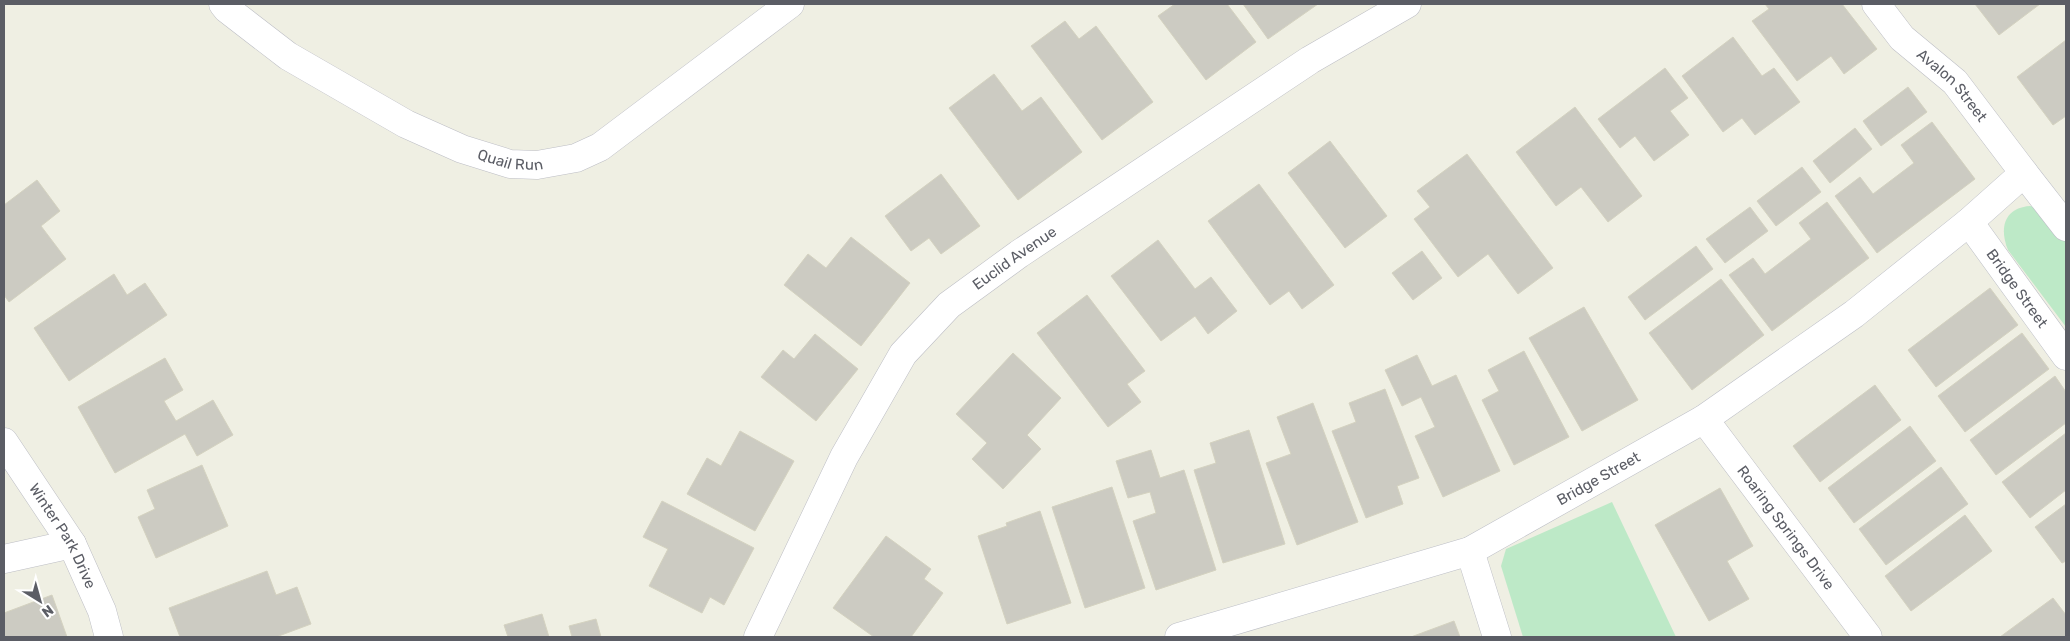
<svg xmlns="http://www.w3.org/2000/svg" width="2070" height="641" font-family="Rubik,sans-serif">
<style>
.green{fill:#bde9c7}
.building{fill:#cccbc2;stroke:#d4d2c0}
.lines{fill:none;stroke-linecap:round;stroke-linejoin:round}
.street-casing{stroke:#bdbec5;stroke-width:29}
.secondary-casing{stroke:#bdbfc7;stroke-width:29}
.street{stroke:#fff;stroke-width:28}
.secondary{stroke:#fff;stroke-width:28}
.labels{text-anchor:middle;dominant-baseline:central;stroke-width:5;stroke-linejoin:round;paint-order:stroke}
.street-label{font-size:15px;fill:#5b5d65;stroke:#fff}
</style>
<rect width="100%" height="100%" fill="#efefe3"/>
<!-- green -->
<g class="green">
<path d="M2030 206 2036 207 2066 237V327L2008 250C1999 228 2004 208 2030 206Z"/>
<path d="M1612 502 1676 637H1523L1501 566 1506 549Z"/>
</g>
<!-- building -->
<g class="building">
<path d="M1175 4H1227L1256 42 1206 80 1158 16Z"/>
<path d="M1243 4H1318L1268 39Z"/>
<path d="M1765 4H1842L1877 49 1844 74 1831 56 1797 81 1752 21 1769 9Z"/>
<path d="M1975 4H2040L1999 35Z"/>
<path d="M1065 21 1079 39 1096 26 1153 102 1102 140 1031 46Z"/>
<path d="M1733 37 1762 76 1774 68 1800 102 1755 135 1742 118 1723 132 1682 76Z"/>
<path d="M2066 40V116L2053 125 2017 77Z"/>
<path d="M1665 68 1688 98 1670 111 1689 135 1654 161 1635 136 1620 148 1598 119Z"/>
<path d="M994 74 1022 111 1041 97 1082 152 1018 200 949 108Z"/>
<path d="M1908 87 1927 112 1881 146 1863 121Z"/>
<path d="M1575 107 1642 196 1608 222 1581 187 1556 206 1516 152Z"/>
<path d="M1932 122 1975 179 1877 253 1835 196 1860 177 1873 194 1914 163 1901 145Z"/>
<path d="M1855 128 1872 149 1830 183 1813 161Z"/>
<path d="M1330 141 1387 216 1345 248 1288 173Z"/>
<path d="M1467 154 1553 268 1518 294 1488 254 1458 277 1414 219 1430 207 1417 191Z"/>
<path d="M1802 167 1821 192 1776 226 1757 201Z"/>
<path d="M941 174 980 226 941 254 929 238 911 251 885 216Z"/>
<path d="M37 180 60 211 41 226 66 259 9 302 4 295V205Z"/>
<path d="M1259 184 1334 285 1302 309 1289 291 1270 305 1208 221Z"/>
<path d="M1827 202 1869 258 1772 331 1729 275 1753 258 1765 274 1811 239 1799 223Z"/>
<path d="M1750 207 1768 231 1725 263 1706 239Z"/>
<path d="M851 237 910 283 861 346 784 285 808 254 826 268Z"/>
<path d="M1158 240 1195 289 1211 277 1237 311 1208 334 1195 316 1161 341 1111 276Z"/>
<path d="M1696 246 1713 269 1645 320 1628 297Z"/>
<path d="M1422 251 1442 278 1413 300 1392 273Z"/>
<path d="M114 274 127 295 145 283 167 315 69 381 34 328Z"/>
<path d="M1721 279 1764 335 1692 390 1649 333Z"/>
<path d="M1990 288 2018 325 1936 387 1908 350Z"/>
<path d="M1087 295 1145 371 1127 384 1141 402 1108 427 1037 333Z"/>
<path d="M1584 307 1638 400 1582 431 1529 338Z"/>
<path d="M2022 333 2049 369 1965 432 1938 396Z"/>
<path d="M815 334 858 369 816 421 761 377 783 350 794 359Z"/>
<path d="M1524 351 1569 437 1514 465 1482 400 1499 391 1488 370Z"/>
<path d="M1013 353 1061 398 1027 435 1041 449 1003 489 972 459 987 443 956 414Z"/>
<path d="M1417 355 1432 386 1456 375 1500 471 1443 497 1415 436 1435 427 1421 397 1402 406 1385 370Z"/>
<path d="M165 358 183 390 164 401 176 421 213 400 233 435 197 456 185 434 115 473 78 407Z"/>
<path d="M2055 376 2066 392V423L1996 475 1970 440Z"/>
<path d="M1875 385 1901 420 1820 482 1793 446Z"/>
<path d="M1385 389 1419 478 1397 486 1403 504 1366 518 1332 431 1356 422 1349 403Z"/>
<path d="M1313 403 1358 522 1297 545 1266 463 1291 454 1277 417Z"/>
<path d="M1910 426 1936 461 1854 523 1828 488Z"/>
<path d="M1249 430 1285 544 1223 563 1194 470 1216 463 1210 443Z"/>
<path d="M740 431 794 461 755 531 687 494 707 458 721 466Z"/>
<path d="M2066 433V490L2030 518 2002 482Z"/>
<path d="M1151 450 1160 478 1184 470 1216 570 1156 590 1133 521 1156 513 1150 492 1128 498 1116 461Z"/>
<path d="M202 465 228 526 156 558 138 517 155 509 147 490Z"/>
<path d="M1941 467 1968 504 1886 565 1859 529Z"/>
<path d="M1112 487 1145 588 1085 608 1052 507Z"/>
<path d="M1720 488 1753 546 1727 561 1749 599 1709 621 1655 525Z"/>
<path d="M662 501 754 548 724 605 710 597 702 613 649 586 668 549 643 537Z"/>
<path d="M2066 504V561L2062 563 2035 527Z"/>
<path d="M1040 511 1071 603 1007 624 978 536 1007 526 1006 523Z"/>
<path d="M1965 515 1992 551 1911 611 1885 576Z"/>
<path d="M886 536 931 569 924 579 943 593 911 637H874L833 608Z"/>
<path d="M267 571 276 595 297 587 311 624 276 637H180L169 608Z"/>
<path d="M52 595 67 637H4V613Z"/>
<path d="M2053 598 2066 615V637H2000Z"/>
<path d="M542 614 549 637H508L504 625Z"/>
<path d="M596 619 601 637H572L569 626Z"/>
<path d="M1454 621 1460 637H1411Z"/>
</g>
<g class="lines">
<defs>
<g id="street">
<path id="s1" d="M223 4 227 9 288 56 406 124 462 149 510 164 537 165 576 158 600 147 790 4"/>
<path id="s2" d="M1876 4 1902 38 1955 82 2024 173"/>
<path id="s3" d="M1704 419 1868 637"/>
<path id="s4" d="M4 442 72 544 102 611 109 637"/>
<path d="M1470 551 1497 637"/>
<path d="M4 559 72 544"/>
<path id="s5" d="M758 637 844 457 903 354 949 305 1019 254 1310 60 1407 4"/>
</g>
<g id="secondary">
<path id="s6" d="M1969 222 2066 356"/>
<path id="s7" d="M1179 637 1470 551 1704 419 1854 314 1969 222 2024 173 2066 227"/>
</g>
</defs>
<!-- street casing -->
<use href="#street" class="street-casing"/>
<!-- secondary casing -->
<use href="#secondary" class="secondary-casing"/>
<!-- street -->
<use href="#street" class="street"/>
<!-- secondary -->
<use href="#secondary" class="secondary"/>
</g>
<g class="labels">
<!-- street labels -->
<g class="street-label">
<text stroke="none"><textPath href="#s2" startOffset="112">Avalon Street</textPath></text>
<text stroke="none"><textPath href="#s1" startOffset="331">Quail Run</textPath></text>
<text stroke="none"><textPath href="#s5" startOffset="466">Euclid Avenue</textPath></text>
<text stroke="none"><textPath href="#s6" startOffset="82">Bridge Street</textPath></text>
<text stroke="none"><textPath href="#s7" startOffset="451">Bridge Street</textPath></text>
<text stroke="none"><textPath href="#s3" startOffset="136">Roaring Springs Drive</textPath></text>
<text stroke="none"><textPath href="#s4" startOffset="111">Winter Park Drive</textPath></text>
</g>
</g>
<!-- border -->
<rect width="2070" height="641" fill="none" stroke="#5b5d65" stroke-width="10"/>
<!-- north arrow -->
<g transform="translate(40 601) rotate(143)" stroke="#ffffff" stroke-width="4" paint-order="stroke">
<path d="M0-4L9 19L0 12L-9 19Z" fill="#5b5d65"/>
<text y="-8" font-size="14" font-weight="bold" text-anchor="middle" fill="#5b5d65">N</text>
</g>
</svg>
